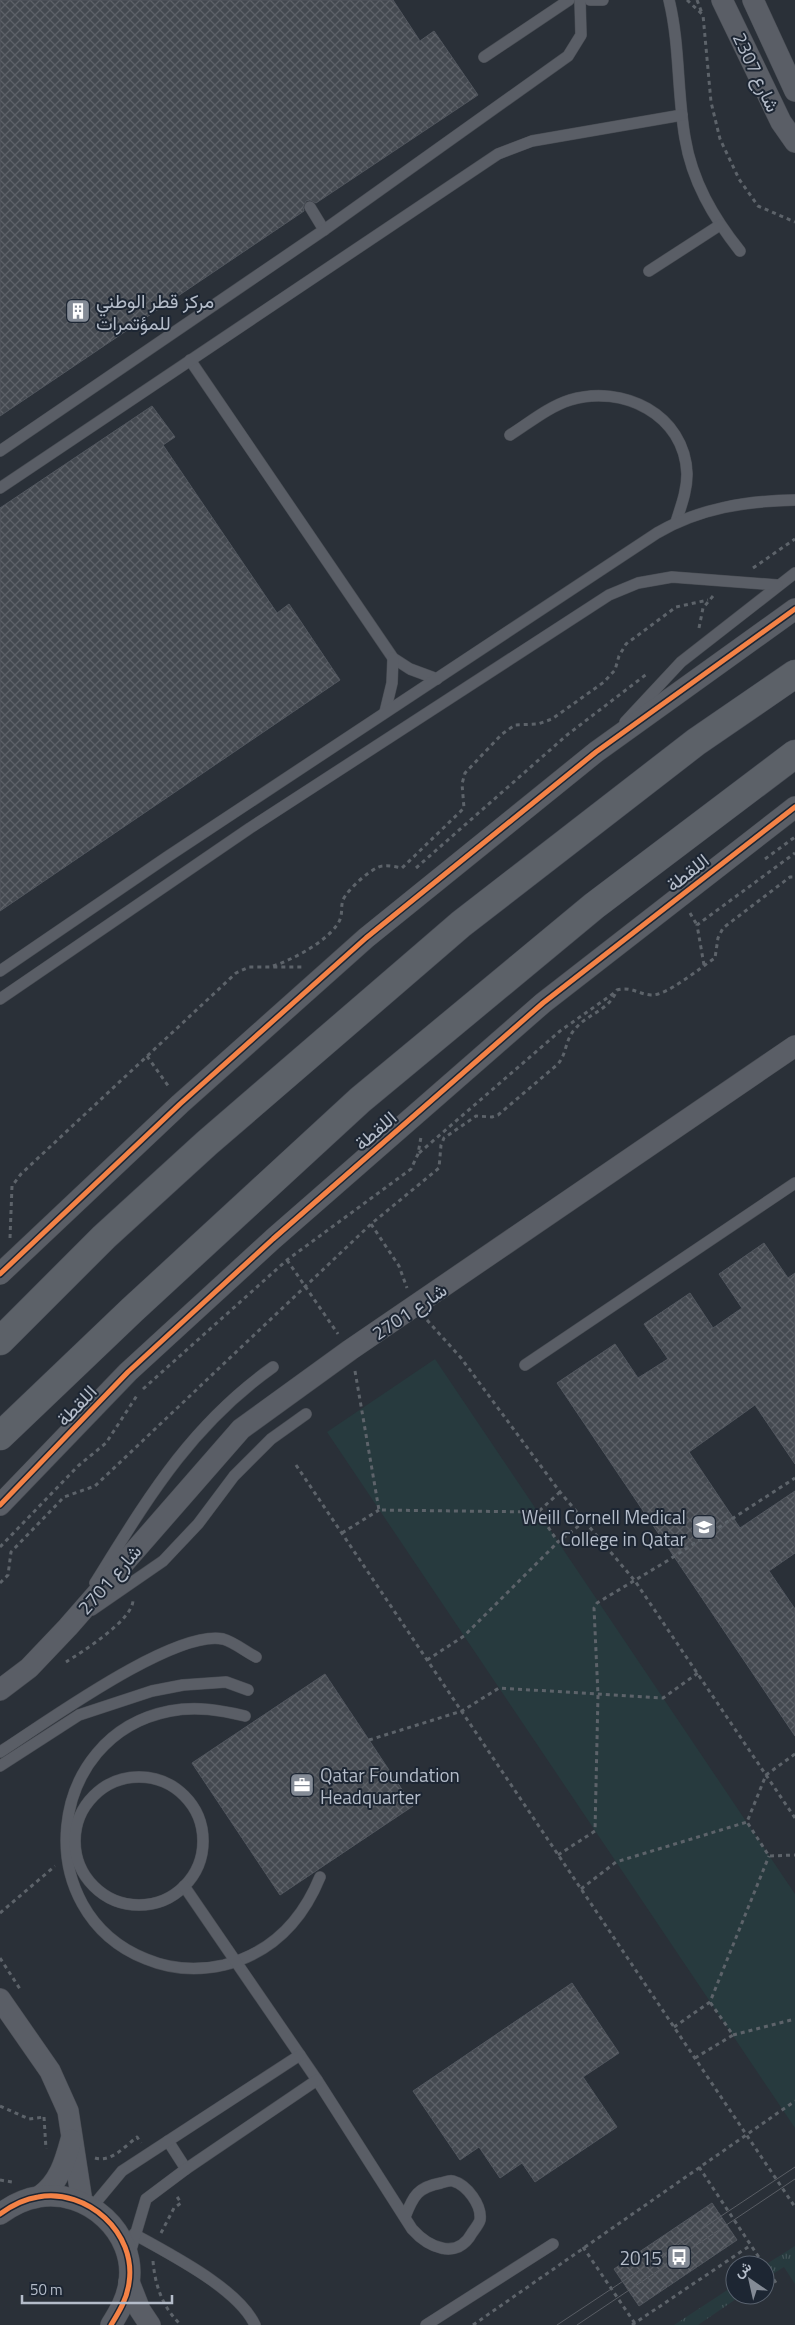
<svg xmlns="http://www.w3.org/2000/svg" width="795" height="2325" font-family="'Titillium Web',Vazirmatn,sans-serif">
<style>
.grass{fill:url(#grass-tufts)}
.green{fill:#273a3e}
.building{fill:url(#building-cross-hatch);stroke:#52575f}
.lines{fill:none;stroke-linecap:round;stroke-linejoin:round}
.service-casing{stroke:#484c53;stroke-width:12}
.minor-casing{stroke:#484c53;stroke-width:22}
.primary-casing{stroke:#484c55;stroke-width:29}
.path{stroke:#5d636a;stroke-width:3;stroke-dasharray:4 4;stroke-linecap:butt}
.service{stroke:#5a5e66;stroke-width:11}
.minor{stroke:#5a5e66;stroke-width:21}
.primary{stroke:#5c6168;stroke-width:28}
.tram{stroke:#595d64;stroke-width:1}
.cycleway-casing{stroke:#1d2633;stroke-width:8}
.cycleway{stroke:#f48246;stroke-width:5}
.labels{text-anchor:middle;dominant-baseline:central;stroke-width:4;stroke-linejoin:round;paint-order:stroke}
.street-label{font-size:19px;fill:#b4bcc9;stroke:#1d2633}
.poi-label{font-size:19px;fill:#b4bcc9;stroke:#1d2633;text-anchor:start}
</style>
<defs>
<pattern id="grass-tufts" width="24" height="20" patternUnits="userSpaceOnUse" patternTransform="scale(1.25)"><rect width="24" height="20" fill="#273a3e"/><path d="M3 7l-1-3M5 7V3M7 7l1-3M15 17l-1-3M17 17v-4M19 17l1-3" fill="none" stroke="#445559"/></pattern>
<pattern id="building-cross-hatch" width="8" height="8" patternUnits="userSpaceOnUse" patternTransform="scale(1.25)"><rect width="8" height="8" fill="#444950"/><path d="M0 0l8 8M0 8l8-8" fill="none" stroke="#5d6168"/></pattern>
</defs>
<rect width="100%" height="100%" fill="#2a3038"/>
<!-- grass -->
<g class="grass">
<path d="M795 2246V2284L784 2267 765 2279V2265Z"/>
<path d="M735 2285V2295H742L698 2325H674Z"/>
</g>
<!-- green -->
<path class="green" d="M435 1359 795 1894V2128L327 1432Z"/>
<!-- building -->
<g class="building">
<path d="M0 0H393L420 41 434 31 478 95 316 203 310 200 306 201 303 207 304 211 0 416Z"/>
<path d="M152 406 175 437 163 445 277 613 289 604 340 680 0 911V508Z"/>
<path d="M764 1243 788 1278 795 1273V1464L755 1405 689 1452 740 1528 795 1491V1553L769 1571 795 1609V1736L557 1383 615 1344 638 1378 668 1359 644 1324 690 1293 713 1328 742 1308 719 1274Z"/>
<path d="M325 1674 413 1806 280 1895 192 1763Z"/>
<path d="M572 1983 619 2053 583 2077 617 2127 535 2182 522 2163 500 2178 479 2147 460 2160 413 2091Z"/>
<path d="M712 2203 737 2240 639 2306 614 2269Z"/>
</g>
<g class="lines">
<defs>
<g id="service">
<path d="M590 0H603"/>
<path d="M669 0C680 45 677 92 685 138 692 181 713 217 740 251"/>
<path d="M484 57 569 0"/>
<path d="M310 207 324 230"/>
<path d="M649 271 720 225"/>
<path d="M190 360 393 658 410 669 437 679"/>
<path d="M510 435C529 423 548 407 570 400 622 384 685 414 687 474 687 491 681 506 676 522"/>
<path d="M0 451 324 230 568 56 581 35 580 0"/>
<path d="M0 488 498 154 532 141 682 115"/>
<path d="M385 712 392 683 393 658"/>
<path d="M625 722 681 662 795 573"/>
<path d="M0 971 167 857 657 533C700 508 746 501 795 500"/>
<path d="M0 999 250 828 609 595 638 583 672 577 777 585"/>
<path d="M525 1365 795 1183"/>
<path d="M95 1583C148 1498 190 1426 273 1367"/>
<path d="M92 1610 163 1561 198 1524 234 1476 271 1439 306 1414"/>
<path d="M245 1716C220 1710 196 1706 170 1711 45 1735 28 1912 146 1959 170 1969 198 1971 224 1965 271 1953 302 1921 320 1877"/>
<path d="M0 1752C44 1724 174 1629 223 1639 234 1642 246 1652 256 1657"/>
<path d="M0 1766 79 1715 152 1691 183 1685 226 1682 248 1690"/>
<circle cx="139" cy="1841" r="64"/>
<path d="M184 1886 317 2080 412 2229C428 2247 457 2261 472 2233 474 2230 479 2224 480 2220 482 2205 467 2185 453 2181 449 2180 445 2182 441 2183 418 2187 413 2196 405 2217"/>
<path d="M168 2141 186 2169"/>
<path d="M92 2207 122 2171 300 2055"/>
<path d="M134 2234C169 2254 238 2288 255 2325"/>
<path d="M130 2253 146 2199 186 2169 317 2080"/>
<path d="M426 2325 553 2244"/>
</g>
<g id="minor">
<path d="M722 0 781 122 795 142"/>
<path d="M753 0 795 91"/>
<path d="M0 1274 180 1104 366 938 596 752 795 609"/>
<path d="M0 1505 128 1372 273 1239 543 1003 795 807"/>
<path d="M0 1690 29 1668 68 1627 241 1429 350 1350 795 1046"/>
<path d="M0 1999 50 2071 68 2111 82 2202"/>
<path d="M40 2196C59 2183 65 2162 71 2140"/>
<path d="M0 2214C11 2206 24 2199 38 2197 87 2188 137 2233 129 2283 127 2299 119 2312 111 2325"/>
<path d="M129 2282 140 2310 150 2325"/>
</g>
<g id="primary">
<path d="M0 1341 104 1237 207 1143 461 924 696 742 795 674"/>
<path d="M0 1436 132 1310 360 1100 594 906 795 754"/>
</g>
</defs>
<!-- service casing -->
<use href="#service" class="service-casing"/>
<!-- minor casing -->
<use href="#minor" class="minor-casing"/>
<!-- primary casing -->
<use href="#primary" class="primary-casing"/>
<!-- path -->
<g class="path">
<path d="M687 0 703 15 711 102 720 139 739 179 758 206 795 222"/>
<path d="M697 0 702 13"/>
<path d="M753 568 795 539"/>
<path d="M699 628 703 608 713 596"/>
<path d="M765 859 795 837"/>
<path d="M416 868 567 735 648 673"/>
<path d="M690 913 697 925"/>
<path d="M704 965 697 925 795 853"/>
<path d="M273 966C294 959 324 943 337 925 344 915 340 909 343 900 347 890 373 866 383 866 389 865 396 867 402 868L464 808 462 784 465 773 502 734 515 725 538 724 552 719 604 682 615 670 619 656 626 644 676 607 708 600"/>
<path d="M147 1056 169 1087"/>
<path d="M419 1153 560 1031 617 991"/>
<path d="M371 1224 399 1266 407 1288"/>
<path d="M10 1238 12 1186 21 1174 236 973 249 967H302"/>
<path d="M287 1260 338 1334"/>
<path d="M427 1320 461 1358 560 1492 635 1581 795 1818"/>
<path d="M355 1371 379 1510 538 1512"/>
<path d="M143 1389 287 1260 411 1169 418 1154 421 1137"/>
<path d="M296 1465 795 2207"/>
<path d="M560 1492 538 1512 558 1542 585 1521"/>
<path d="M342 1533 379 1510"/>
<path d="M0 1547 78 1466 106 1443 138 1394"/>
<path d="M0 1583 8 1575 11 1552 64 1497 95 1486 371 1224 439 1168 441 1145 444 1138 476 1116 492 1117 498 1115 558 1064C567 1053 565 1040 575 1029 588 1013 609 1011 617 990 631 986 638 994 651 995 667 996 701 967 715 958L718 938 723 928 790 877H795"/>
<path d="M427 1660 464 1636 558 1542"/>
<path d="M66 1662C82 1652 133 1620 133 1600"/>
<path d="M369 1740 462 1711 499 1688 663 1698 698 1673"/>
<path d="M795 1754 766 1775 747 1822 769 1856 795 1855"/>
<path d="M558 1855 595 1831 598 1695 594 1608 597 1603 667 1561 795 1478"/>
<path d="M581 1889 616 1862 747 1822"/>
<path d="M0 1913 55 1866"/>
<path d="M0 1958 20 1989"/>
<path d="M674 2027 710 2002 769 1856"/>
<path d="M733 2035 795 2019"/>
<path d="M695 2058 733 2035 710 2002"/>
<path d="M0 2106 29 2119 44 2117"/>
<path d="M44 2117 46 2149"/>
<path d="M95 2158C111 2163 125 2146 137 2137L141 2143"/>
<path d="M699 2167 764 2265"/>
<path d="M0 2180 12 2182"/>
<path d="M161 2233 174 2208 181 2203 176 2195"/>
<path d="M583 2247 636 2325"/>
<path d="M153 2261C155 2286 163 2308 181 2325"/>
<path d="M765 2266 778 2286"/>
<path d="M473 2325 795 2101"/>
<path d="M632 2325 751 2245"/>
</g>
<!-- service -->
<use href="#service" class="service"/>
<!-- minor -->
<use href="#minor" class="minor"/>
<!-- primary -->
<use href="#primary" class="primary"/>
<!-- tram -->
<g class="tram">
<path d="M557 2325 795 2167"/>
<path d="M577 2325 795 2179"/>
</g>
<defs>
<g id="cycleway">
<path d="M0 1274 180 1104 366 938 596 752 795 609"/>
<path d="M0 1505 128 1372 273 1239 543 1003 795 807"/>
<path d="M0 2214C11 2206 24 2199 38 2197 87 2188 137 2233 129 2283 127 2299 119 2312 111 2325"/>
</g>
</defs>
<!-- cycleway casing -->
<use href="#cycleway" class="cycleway-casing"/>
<!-- cycleway -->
<use href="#cycleway" class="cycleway"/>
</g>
<!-- icons -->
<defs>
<symbol id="building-square" viewBox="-11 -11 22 22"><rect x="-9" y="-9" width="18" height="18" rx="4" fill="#848b96" stroke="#1d2633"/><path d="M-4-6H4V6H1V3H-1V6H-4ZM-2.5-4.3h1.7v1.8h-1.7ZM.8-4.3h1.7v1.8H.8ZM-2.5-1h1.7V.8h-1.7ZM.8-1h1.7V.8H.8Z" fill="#fff"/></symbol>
<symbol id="university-square" viewBox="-11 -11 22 22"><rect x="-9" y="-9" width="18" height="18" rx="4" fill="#848b96" stroke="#1d2633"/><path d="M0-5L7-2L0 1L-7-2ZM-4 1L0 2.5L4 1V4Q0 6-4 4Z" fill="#fff"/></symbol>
<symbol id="office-square" viewBox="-11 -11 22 22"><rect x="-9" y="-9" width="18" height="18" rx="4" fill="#848b96" stroke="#1d2633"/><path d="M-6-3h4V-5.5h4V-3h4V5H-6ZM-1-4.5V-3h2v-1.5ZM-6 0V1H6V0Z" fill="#fff"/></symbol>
<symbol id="bus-square" viewBox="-11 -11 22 22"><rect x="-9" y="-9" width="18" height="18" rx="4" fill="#848b96" stroke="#1d2633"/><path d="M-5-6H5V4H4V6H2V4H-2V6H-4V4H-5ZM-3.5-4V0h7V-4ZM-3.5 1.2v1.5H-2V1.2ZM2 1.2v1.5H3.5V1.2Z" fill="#fff"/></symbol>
</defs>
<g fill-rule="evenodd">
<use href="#building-square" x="64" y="297" width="28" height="28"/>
<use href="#university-square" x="690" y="1513" width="28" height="28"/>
<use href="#office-square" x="288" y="1771" width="28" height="28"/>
<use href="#bus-square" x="665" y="2243" width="28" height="28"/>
</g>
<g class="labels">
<!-- street labels -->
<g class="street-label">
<text transform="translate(757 72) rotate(65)">شارع 2307</text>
<text transform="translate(687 872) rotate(-38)">اللقطة</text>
<text transform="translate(375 1130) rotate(-41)">اللقطة</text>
<text transform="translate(409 1311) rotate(-34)">شارع 2701</text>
<text transform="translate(76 1405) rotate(-46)">اللقطة</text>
<text transform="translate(109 1579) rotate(-49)">شارع 2701</text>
</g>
<!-- poi labels -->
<g class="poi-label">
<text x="96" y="300">مركز قطر الوطني<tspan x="96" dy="22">للمؤتمرات</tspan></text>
<text x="686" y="1516" text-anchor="end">Weill Cornell Medical<tspan x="686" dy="22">College in Qatar</tspan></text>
<text x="320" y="1774">Qatar Foundation<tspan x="320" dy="22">Headquarter</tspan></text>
<text x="662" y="2257" text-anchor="end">2015</text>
</g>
</g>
<!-- north arrow -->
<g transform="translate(750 2280) rotate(326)"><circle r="24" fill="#1d2633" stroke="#59626f"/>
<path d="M0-4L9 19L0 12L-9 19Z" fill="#848b96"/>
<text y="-8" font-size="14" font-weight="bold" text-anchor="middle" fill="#b4bcc9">ش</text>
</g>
<!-- scale -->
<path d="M22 2295v8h150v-8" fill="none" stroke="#b4bcc9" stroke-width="2.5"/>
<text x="30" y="2295" font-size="15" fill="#b4bcc9" stroke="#1d2633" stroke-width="4" paint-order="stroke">50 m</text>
</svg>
